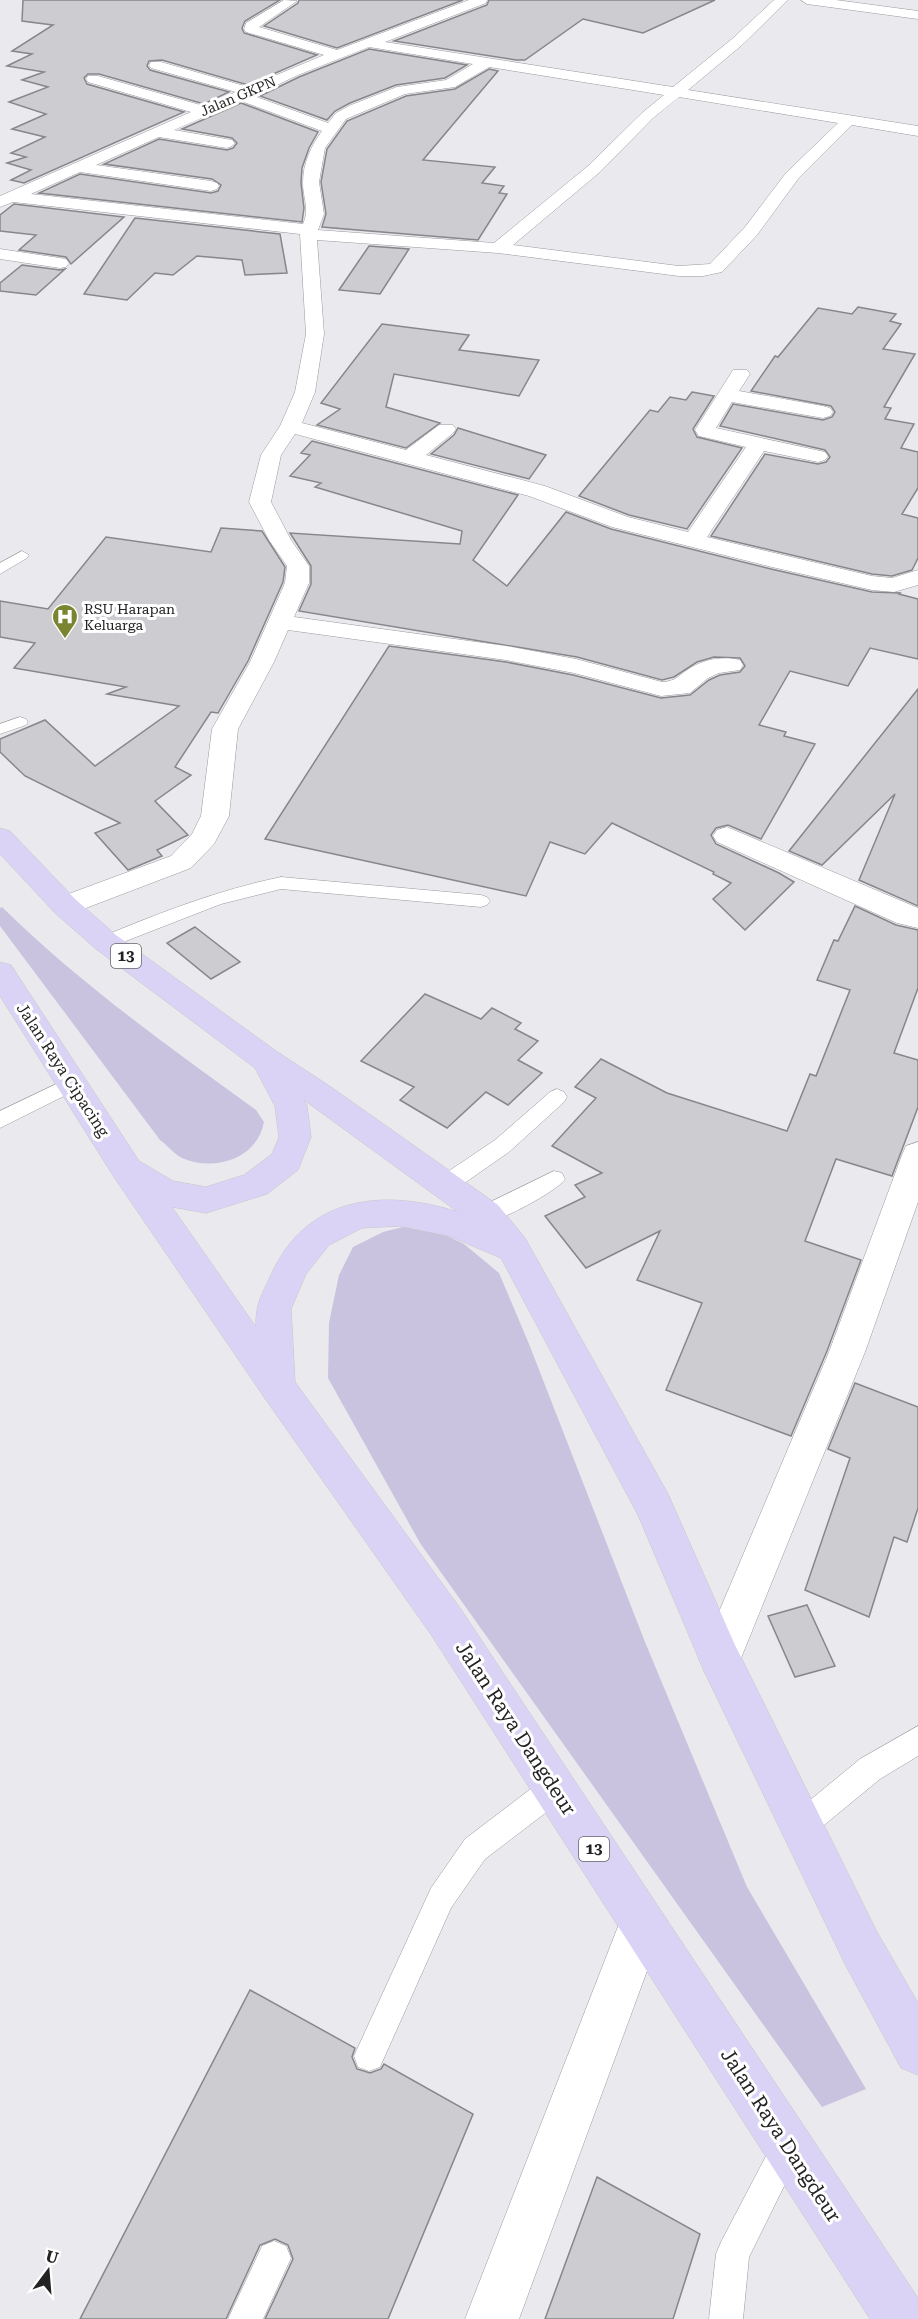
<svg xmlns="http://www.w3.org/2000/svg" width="918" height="2319" font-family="'Roboto Serif',serif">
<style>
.green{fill:#c9c3e0}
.building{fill:#cdccd1;stroke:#87868b;stroke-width:1.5}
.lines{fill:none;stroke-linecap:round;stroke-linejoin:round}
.service-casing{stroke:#9a999d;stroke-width:1}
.minor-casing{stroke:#9a999d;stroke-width:1}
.trunk-casing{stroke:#c6c6c6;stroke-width:1}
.service{fill:#fff;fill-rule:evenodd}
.minor{fill:#fff;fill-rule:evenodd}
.trunk{fill:#dad3f6;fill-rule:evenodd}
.labels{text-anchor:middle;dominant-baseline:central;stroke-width:6;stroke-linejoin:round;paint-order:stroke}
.far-street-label{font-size:14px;fill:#232324;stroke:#fff}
.far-poi-label{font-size:14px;fill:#232324;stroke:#fff;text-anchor:start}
.shield{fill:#fff;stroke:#656566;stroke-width:1.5}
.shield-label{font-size:15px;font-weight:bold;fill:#232324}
.street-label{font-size:16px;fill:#232324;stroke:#fff}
.near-street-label{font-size:20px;fill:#232324;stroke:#fff}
</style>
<rect width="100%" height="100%" fill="#eae9ee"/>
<!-- green -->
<g class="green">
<path d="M2 907C79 983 168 1046 256 1110L264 1122C257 1159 215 1172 182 1158 174 1154 167 1145 160 1140L0 926V908Z"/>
<path d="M411 1225 441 1233 464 1244 499 1273 529 1344 645 1642 747 1887 866 2089 822 2107 420 1543 328 1378 329 1323 339 1275 353 1247 383 1232Z"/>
</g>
<!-- building -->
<g class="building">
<path d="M23 0H280L245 21 242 28 244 33 317 55 248 85 162 60 149 61 147 66 150 70 229 92 204 104 99 74H88L84 78 87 84 184 112 24 183 11 180 31 170 7 163 26 157 11 153 45 137 12 129 46 114 9 102 48 87 22 80 44 72 7 66 32 54 12 51 53 25 22 21Z"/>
<path d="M299 0H463L337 48 264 26 298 3Z"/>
<path d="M489 0H715L643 33 583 19 525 60H516L394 41 487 5Z"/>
<path d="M369 49 467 65 445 78 396 85 350 103 335 111 327 120 260 96 299 77Z"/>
<path d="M489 69 498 71 423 160 495 167 482 183 504 186 499 193 507 194 478 240 322 227 326 214 321 182 327 149 347 121 406 96 455 89Z"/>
<path d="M241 103 318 132 309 148 302 168 301 183 304 208 302 222 39 193 80 174 211 193 218 191 221 185 212 179 104 164 159 139 227 150 233 148 237 143 232 138 182 129Z"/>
<path d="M14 204 124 217 71 264 66 257 19 250 36 235 0 231V215Z"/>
<path d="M135 218 280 234 287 273 245 275 242 260 197 256 173 275 155 273 127 300 84 294Z"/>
<path d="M369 246 409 249 380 294 339 290Z"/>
<path d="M22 265 60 270 65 269 36 295 0 291V283Z"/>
<path d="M858 307 896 314 890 321 901 324 883 349 915 354 884 407 891 408 885 419 914 424 901 448 918 452V488L902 514 918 518V558L912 570 892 576 872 574 711 536 765 454 818 464 826 462 830 457 825 450 720 426 733 404 823 420 832 417 835 412 831 406 751 391 775 356 778 357 818 308 852 314Z"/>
<path d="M382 324 469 335 459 350 539 360 519 396 394 374 386 407 440 423 406 448 317 425 340 409 321 403Z"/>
<path d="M692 392 714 396 693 429 697 437 742 448 687 529 629 515 579 496 650 410 658 412 670 397 686 400Z"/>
<path d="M458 428 546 455 529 479 431 454 454 435Z"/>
<path d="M312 441 518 495 473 560 507 586 566 512 611 529 771 569 872 592 900 593 899 594 918 599V659L870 648 848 686 790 671 759 725 786 732 784 736 815 744 761 839 728 825 716 828 711 835 716 844 779 873 794 882 745 930 713 899 731 883 713 874 714 872 612 823 585 854 550 842 526 896 265 839 389 646 506 662 573 675 661 698 690 695 709 680 720 675 740 672 745 666 740 658 714 657 697 662 674 677 662 680 577 657 299 611 311 584V566L290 533 460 544 462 531 315 487 321 483 290 476 310 455 301 453Z"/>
<path d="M221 528 262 531 285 567 283 582 248 661 218 713 211 712 175 767 191 775 155 801 188 835 157 850 162 856 128 870 95 833 120 823 25 776 0 752V739L45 720 95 766 179 706 107 694 126 687 14 668 35 643 0 637V601L48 609 106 537 211 552Z"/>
<path d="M918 689V906L859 880 895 794 822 865 789 851Z"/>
<path d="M855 906 896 925 918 930V988L894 1053 918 1060V1107L892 1176 836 1159 805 1241 861 1260 827 1351 791 1436 666 1390 702 1303 637 1280 660 1231 586 1268 545 1216 585 1197 575 1185 602 1173 552 1146 596 1098 575 1087 601 1059 667 1093 787 1131 810 1074 816 1076 850 990 817 980 834 940 838 941Z"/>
<path d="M195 927 240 962 211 979 167 943Z"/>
<path d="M425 994 481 1019 492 1008 521 1023 515 1029 538 1041 518 1060 542 1073 508 1105 486 1092 447 1128 400 1100 414 1087 361 1061Z"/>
<path d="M855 1383 918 1407V1508L907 1542 894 1537 869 1617 805 1590 850 1458 828 1449Z"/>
<path d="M807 1605 835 1666 795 1677 768 1616Z"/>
<path d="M250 1990 355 2048 352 2057 357 2069 370 2073 381 2069 384 2064 473 2114 388 2319H265L293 2259 288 2245 275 2239 260 2245 226 2319H80Z"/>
<path d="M597 2177 700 2234 673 2319H545Z"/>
</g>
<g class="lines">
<defs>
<g id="service">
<path d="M22 551 29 555 27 558 0 574V563Z"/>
<path d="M20 717 26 719 28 722 26 725 0 734V724Z"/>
<path d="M281 877 481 895 487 897 490 901 487 905 481 907 281 889 221 904 113 946 106 948 99 946 97 942 99 938C159 913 218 890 281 877Z"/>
<path d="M71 1077 78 1079 81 1084 78 1089 0 1128V1111Z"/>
<path d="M557 1089 564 1092 567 1097 564 1102 509 1152 453 1191 445 1193 437 1191 434 1185 437 1179 495 1140 550 1092Z"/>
<path d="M554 1171 562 1173 565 1179C559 1190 501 1221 487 1222 485 1222 481 1221 478 1220L475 1214 478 1208Z"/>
<path d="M918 1726V1756L880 1779 812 1835 802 1839 792 1835 788 1825 792 1815 860 1759Z"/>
<path d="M555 1774 565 1778 569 1788 565 1798 485 1859 451 1908 380 2067 369 2071 358 2067 354 2056 431 1888 465 1839 545 1778Z"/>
<path d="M788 2130 799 2135 804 2146 749 2257 743 2319H709L716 2254 721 2242 777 2135Z"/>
<path d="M274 2241 286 2246 291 2258 263 2319H228L262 2246Z"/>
</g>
<g id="minor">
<path d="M284 0 297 1 259 27 337 50 469 0H487L486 3 385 42 673 87 732 39 774 0H788L742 45 688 90 918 126V136L852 125 798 179 757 235 722 272 703 276H679L498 253 317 240 324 334 315 392 302 423 406 450 439 425H453L456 429 453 433 426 455 545 486 628 517 688 532 746 447 699 436 695 430 733 370H747L750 374 739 391 823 406 830 408 833 412 830 416 823 418 732 402 716 428 825 452 828 456 825 460 818 462 764 451 707 537 872 576 892 578 918 570V585L894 592 872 590 772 567 612 527 529 496 295 434 281 455 271 502 291 540 309 566V583L294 617 506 646 576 659 662 682C678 681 678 675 692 667 706 659 723 656 740 660L743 665 740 670 719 673 708 678 690 693 661 696 574 673 506 660 288 630 274 662 238 729 229 816 214 844 191 868 65 916 55 913 51 906 55 899 171 856 192 834 201 816 212 729 250 662 285 583 287 566 269 540 249 502 261 455 280 426 295 392 306 334 300 234 13 202 0 207V196L191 112 88 82 86 79 88 76H98L204 106 236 92 151 68 149 65 151 62H161L248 87 324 55 246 32 244 29 246 23ZM369 47 473 64 446 80 397 87 351 105 336 113 328 123 254 96 298 75ZM489 67 664 95 643 112 588 166 494 243 318 230 324 214 319 182 325 148 346 119 405 94 455 87ZM679 97 838 123 786 173 745 227 710 264 679 266 513 245 600 172 653 118ZM241 101 322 131C311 146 303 163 303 183 303 198 310 209 303 224L31 194 80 172 211 191 217 189 219 186 217 183 211 181 96 165 159 137 227 148 232 146 235 143 232 140 174 130Z"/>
<path d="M801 0H836L918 11V19L807 4Z"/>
<path d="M0 249 60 258 66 259 69 263 66 267 60 268 0 259Z"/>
<path d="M727 827 918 908V928L897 923 717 842 713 836 717 830Z"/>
<path d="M918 1142V1202L865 1352 735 1673 720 1679 705 1673 699 1659 829 1352 902 1155 906 1146Z"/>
<path d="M642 1899 658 1906 665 1922 519 2319H465L626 1906Z"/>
</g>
<path id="trunk" d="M0 828 10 831 75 899 116 935 276 1051 331 1087 498 1205 525 1238 668 1494 735 1645 877 1932 918 2003V2075L901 2068 845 1964 705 1673 638 1515 501 1258 449 1236 399 1226 362 1228 329 1245 306 1274 291 1309 295 1382 460 1608 918 2298V2319H870L432 1636 264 1397 114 1177 0 996V962L11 965 139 1161 173 1181 206 1187 244 1175 272 1154 279 1137 275 1106 255 1068 96 949 55 913 0 854ZM304 1100 458 1212C383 1188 306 1196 271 1275 262 1294 255 1305 256 1327L172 1207 206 1213 267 1194 298 1170 311 1137 307 1106Z"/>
</defs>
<!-- service casing -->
<use href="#service" class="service-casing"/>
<!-- minor casing -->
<use href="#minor" class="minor-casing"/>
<!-- trunk casing -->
<use href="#trunk" class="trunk-casing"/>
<!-- service -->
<use href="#service" class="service"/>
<!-- minor -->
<use href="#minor" class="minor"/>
<!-- trunk -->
<use href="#trunk" class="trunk"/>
</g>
<!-- icons -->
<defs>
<symbol id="hospital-pin" viewBox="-11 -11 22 30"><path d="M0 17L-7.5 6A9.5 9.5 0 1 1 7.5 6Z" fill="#7b8531" stroke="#fff"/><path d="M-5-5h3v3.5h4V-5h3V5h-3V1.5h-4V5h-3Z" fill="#fff"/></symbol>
</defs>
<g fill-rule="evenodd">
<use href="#hospital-pin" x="50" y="602" width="30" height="40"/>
</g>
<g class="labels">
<!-- far-street labels -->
<g class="far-street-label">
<text transform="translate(238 96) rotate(-23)">Jalan GKPN</text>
</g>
<!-- far-poi labels -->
<g class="far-poi-label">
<text x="84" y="609">RSU Harapan<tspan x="84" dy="16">Keluarga</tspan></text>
</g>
<!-- shield labels -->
<g class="shield">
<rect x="111" y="944" width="30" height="24" rx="4.5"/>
<rect x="579" y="1837" width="30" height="24" rx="4.5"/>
</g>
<g class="shield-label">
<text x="126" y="956">13</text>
<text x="594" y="1849">13</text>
</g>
<!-- street labels -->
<g class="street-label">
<text transform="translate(63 1070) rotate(57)">Jalan Raya Cipacing</text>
</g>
<!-- near-street labels -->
<g class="near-street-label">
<text transform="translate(516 1728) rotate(57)">Jalan Raya Dangdeur</text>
<text transform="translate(781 2135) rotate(57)">Jalan Raya Dangdeur</text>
</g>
</g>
<!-- north arrow -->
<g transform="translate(48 2271) rotate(16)" stroke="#ffffff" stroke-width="4.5" paint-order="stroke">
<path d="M0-4.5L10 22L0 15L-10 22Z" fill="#232324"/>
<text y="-9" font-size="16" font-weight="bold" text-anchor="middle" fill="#232324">U</text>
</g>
</svg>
